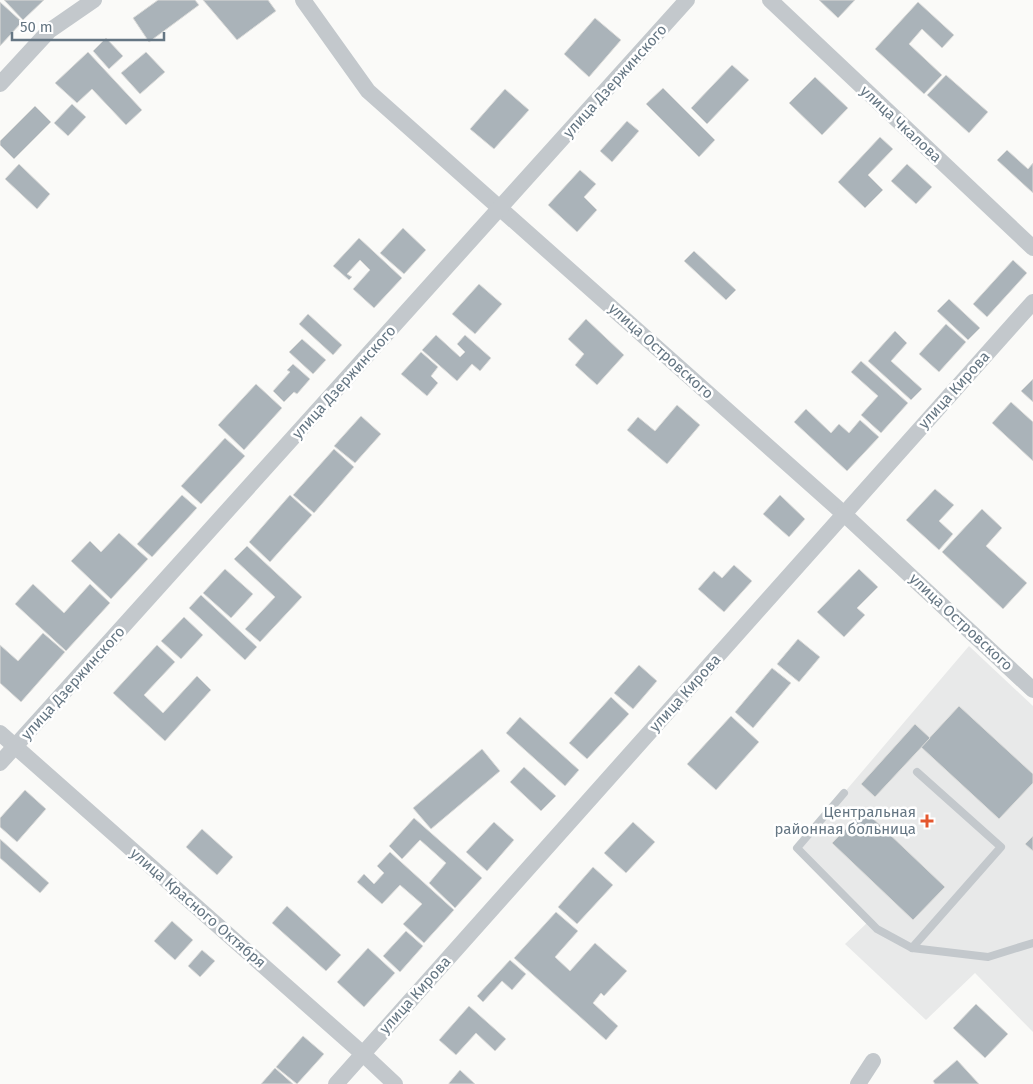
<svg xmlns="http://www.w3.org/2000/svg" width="1033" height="1084" font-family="'Fira Sans',sans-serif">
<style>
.built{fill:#e8e9e9}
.building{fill:#aab3b9;stroke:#dcdcda}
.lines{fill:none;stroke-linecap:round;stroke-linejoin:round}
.lane{stroke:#c3c8cc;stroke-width:8}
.street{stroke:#c3c8cc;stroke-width:16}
.poi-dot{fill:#e4572e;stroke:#fff;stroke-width:2}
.labels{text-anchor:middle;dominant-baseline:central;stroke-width:5;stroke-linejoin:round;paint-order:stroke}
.street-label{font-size:15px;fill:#657683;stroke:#fff}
.poi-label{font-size:15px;fill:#657683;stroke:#fff;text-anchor:end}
</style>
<rect width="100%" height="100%" fill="#fafaf8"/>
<!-- built -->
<path class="built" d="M969 646 1033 706V1032L975 973 926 1020 845 944 869 921 797 848Z"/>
<!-- building -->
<g class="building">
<path d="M4 0H44L23 20Z"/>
<path d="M158 0H195L199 5 149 42 133 18Z"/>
<path d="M203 0H268L276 11 237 40Z"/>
<path d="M819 0H855L838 18Z"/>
<path d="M0 2 22 22 0 46Z"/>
<path d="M918 2 954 35 942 48 922 29 909 44 942 75 924 94 875 49Z"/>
<path d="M595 18 621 40 589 77 564 54Z"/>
<path d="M106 38 123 56 109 69 93 51Z"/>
<path d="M88 52 142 110 126 125 92 89 77 103 55 83Z"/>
<path d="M146 52 165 72 140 94 121 73Z"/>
<path d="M732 65 749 80 707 124 691 108Z"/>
<path d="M946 75 988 112 969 133 927 95Z"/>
<path d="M815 77 848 108 822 135 789 103Z"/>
<path d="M663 88 715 140 699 157 646 104Z"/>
<path d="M505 89 529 110 494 149 470 129Z"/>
<path d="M72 104 86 117 68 136 54 123Z"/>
<path d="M35 106 51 122 14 159 0 145V141Z"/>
<path d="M627 121 639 131 612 162 600 151Z"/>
<path d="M880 137 893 149 868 175 883 190 865 208 838 182Z"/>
<path d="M1007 150 1028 169 1033 163V193L997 160Z"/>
<path d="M19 164 50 194 37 209 5 179Z"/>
<path d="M907 164 932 187 916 204 891 181Z"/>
<path d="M580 170 596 184 584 197 597 210 577 232 548 205Z"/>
<path d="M403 228 426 250 404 274 380 253Z"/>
<path d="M359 238 402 278 374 308 353 289 370 270 360 260 347 274 352 277 349 280 333 266Z"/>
<path d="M694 251 736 290 726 300 684 261Z"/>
<path d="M1013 260 1027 273 987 317 973 304Z"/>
<path d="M479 284 502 304 475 334 452 314Z"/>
<path d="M949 299 980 328 968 340 937 311Z"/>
<path d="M308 314 342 345 333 355 299 324Z"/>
<path d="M586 319 624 355 597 385 575 365 584 354 568 339Z"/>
<path d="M946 324 966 342 939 372 919 354Z"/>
<path d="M895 331 907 343 891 361 922 389 911 400 868 361Z"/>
<path d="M436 335 460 357 465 352 457 344 465 335 491 358 480 371 472 364 457 381 422 350Z"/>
<path d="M302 339 326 360 313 374 289 352Z"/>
<path d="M421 352 438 367 431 376 438 383 427 396 401 374Z"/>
<path d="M861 361 908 403 881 433 861 415 878 396 851 372Z"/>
<path d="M293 364 310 379 297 394 294 392 284 402 273 391 290 372 287 370Z"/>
<path d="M1033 379V402L1021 391Z"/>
<path d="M256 384 282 408 244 450 218 425Z"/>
<path d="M1011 402 1033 422V461L992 423Z"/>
<path d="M677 405 700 425 667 464 627 430 638 417 655 431Z"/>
<path d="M806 409 831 433 839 424 849 433 860 420 879 437 847 471 794 422Z"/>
<path d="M361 416 381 434 355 463 334 446Z"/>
<path d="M225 438 245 456 201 504 181 486Z"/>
<path d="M334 449 354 467 314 513 293 495Z"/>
<path d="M935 489 954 505 939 521 953 534 939 550 906 520Z"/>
<path d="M182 495 197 508 152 557 137 544Z"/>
<path d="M290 495 312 515 270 562 249 542Z"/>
<path d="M780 495 805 519 789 537 763 514Z"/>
<path d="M982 509 1002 528 986 546 1027 583 1003 609 942 552Z"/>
<path d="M119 533 148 559 111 599 71 561 90 541 101 552Z"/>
<path d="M247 546 302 597 260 642 245 629 275 597 234 559Z"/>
<path d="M734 565 752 581 724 612 698 589 714 571 722 578Z"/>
<path d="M225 569 253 594 231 618 203 593Z"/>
<path d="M859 569 878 587 857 608 865 615 844 637 817 612Z"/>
<path d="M33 584 64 613 90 584 110 603 66 651 15 604Z"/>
<path d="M201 595 257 647 245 660 189 608Z"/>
<path d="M184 617 203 635 181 659 161 641Z"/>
<path d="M43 633 65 652 21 702 0 683V645L18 661Z"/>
<path d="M798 639 820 657 799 682 777 664Z"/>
<path d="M157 645 175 662 144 695 163 713 197 676 211 690 165 741 113 693Z"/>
<path d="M639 665 657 681 633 709 614 693Z"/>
<path d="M772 668 791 683 753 728 735 712Z"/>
<path d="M611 697 629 714 587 759 569 743Z"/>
<path d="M959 706 1033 774V783L999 819 921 747Z"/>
<path d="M731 716 759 742 716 790 687 764Z"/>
<path d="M520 717 579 770 565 786 506 733Z"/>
<path d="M915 724 930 738 875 797 861 784Z"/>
<path d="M482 749 500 771 431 829 413 808Z"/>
<path d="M524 767 556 796 541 811 510 782Z"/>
<path d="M25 790 46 809 17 842 0 827V818Z"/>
<path d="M864 810 945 887 913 920 832 843Z"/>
<path d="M414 818 482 878 455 908 429 883 446 863 420 840 402 859 389 846Z"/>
<path d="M494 822 514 840 487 871 466 852Z"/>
<path d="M633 822 655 842 626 873 604 853Z"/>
<path d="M202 829 233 857 217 875 186 847Z"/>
<path d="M1033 836V851L1025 844Z"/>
<path d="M0 839 49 883 40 893 0 858Z"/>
<path d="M390 852 454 910 424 943 403 924 422 904 400 885 382 904 357 882 364 874 374 884 384 873 377 866Z"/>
<path d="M593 867 613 885 577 924 558 907Z"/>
<path d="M287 906 341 955 326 971 272 923Z"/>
<path d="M556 912 578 931 555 957 570 971 595 943 627 971 604 996 601 993 593 1003 618 1026 606 1040 514 958Z"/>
<path d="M172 921 193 940 175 960 154 941Z"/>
<path d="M406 931 423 946 400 972 383 956Z"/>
<path d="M368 948 395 973 364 1007 337 982Z"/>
<path d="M202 950 215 961 200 977 188 966Z"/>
<path d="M510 960 526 974 512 990 502 981 483 1002 477 996Z"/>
<path d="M976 1004 1008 1034 985 1058 953 1028Z"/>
<path d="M469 1006 506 1039 495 1051 476 1033 456 1055 439 1040Z"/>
<path d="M303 1036 324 1054 297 1084 276 1067Z"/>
<path d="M957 1060 979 1084H935L933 1081Z"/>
<path d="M275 1068 293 1084H261Z"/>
<path d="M460 1070 475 1084H449V1083Z"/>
</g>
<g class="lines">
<!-- lane -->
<g class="lane">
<path d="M844 793 797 848 877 929 912 948 988 957 1033 943"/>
<path d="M912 948 1001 847 917 772"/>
</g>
<!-- street -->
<g class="street">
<path d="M303 0 368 91 844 514 1033 690"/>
<path d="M770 0 1033 248"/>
<path d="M0 84 49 31 94 0"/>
<path d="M0 733 363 1054 395 1084"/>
<path d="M0 763 687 0"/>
<path d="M336 1084 1033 302"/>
<path d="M858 1084 873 1061"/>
</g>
</g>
<!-- markers -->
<path class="poi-dot" d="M924.5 813.5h5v5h5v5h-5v5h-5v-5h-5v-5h5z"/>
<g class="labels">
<!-- street labels -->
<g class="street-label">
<text transform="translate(615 81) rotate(-48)">улица Дзержинского</text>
<text transform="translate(901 124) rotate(43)">улица Чкалова</text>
<text transform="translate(661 351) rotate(42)">улица Островского</text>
<text transform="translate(344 382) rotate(-48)">улица Дзержинского</text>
<text transform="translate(954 390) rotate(-48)">улица Кирова</text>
<text transform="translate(961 622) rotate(43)">улица Островского</text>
<text transform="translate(73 683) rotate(-48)">улица Дзержинского</text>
<text transform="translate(685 693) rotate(-48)">улица Кирова</text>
<text transform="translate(198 908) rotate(41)">улица Красного Октября</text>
<text transform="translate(415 995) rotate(-48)">улица Кирова</text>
</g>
<!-- poi labels -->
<g class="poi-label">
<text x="916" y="812">Центральная<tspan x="916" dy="17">районная больница</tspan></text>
</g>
</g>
<!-- scale -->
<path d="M12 32v8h152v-8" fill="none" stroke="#657683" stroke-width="2.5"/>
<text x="20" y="32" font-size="15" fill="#657683" stroke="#ffffff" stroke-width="4" paint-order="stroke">50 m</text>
</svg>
